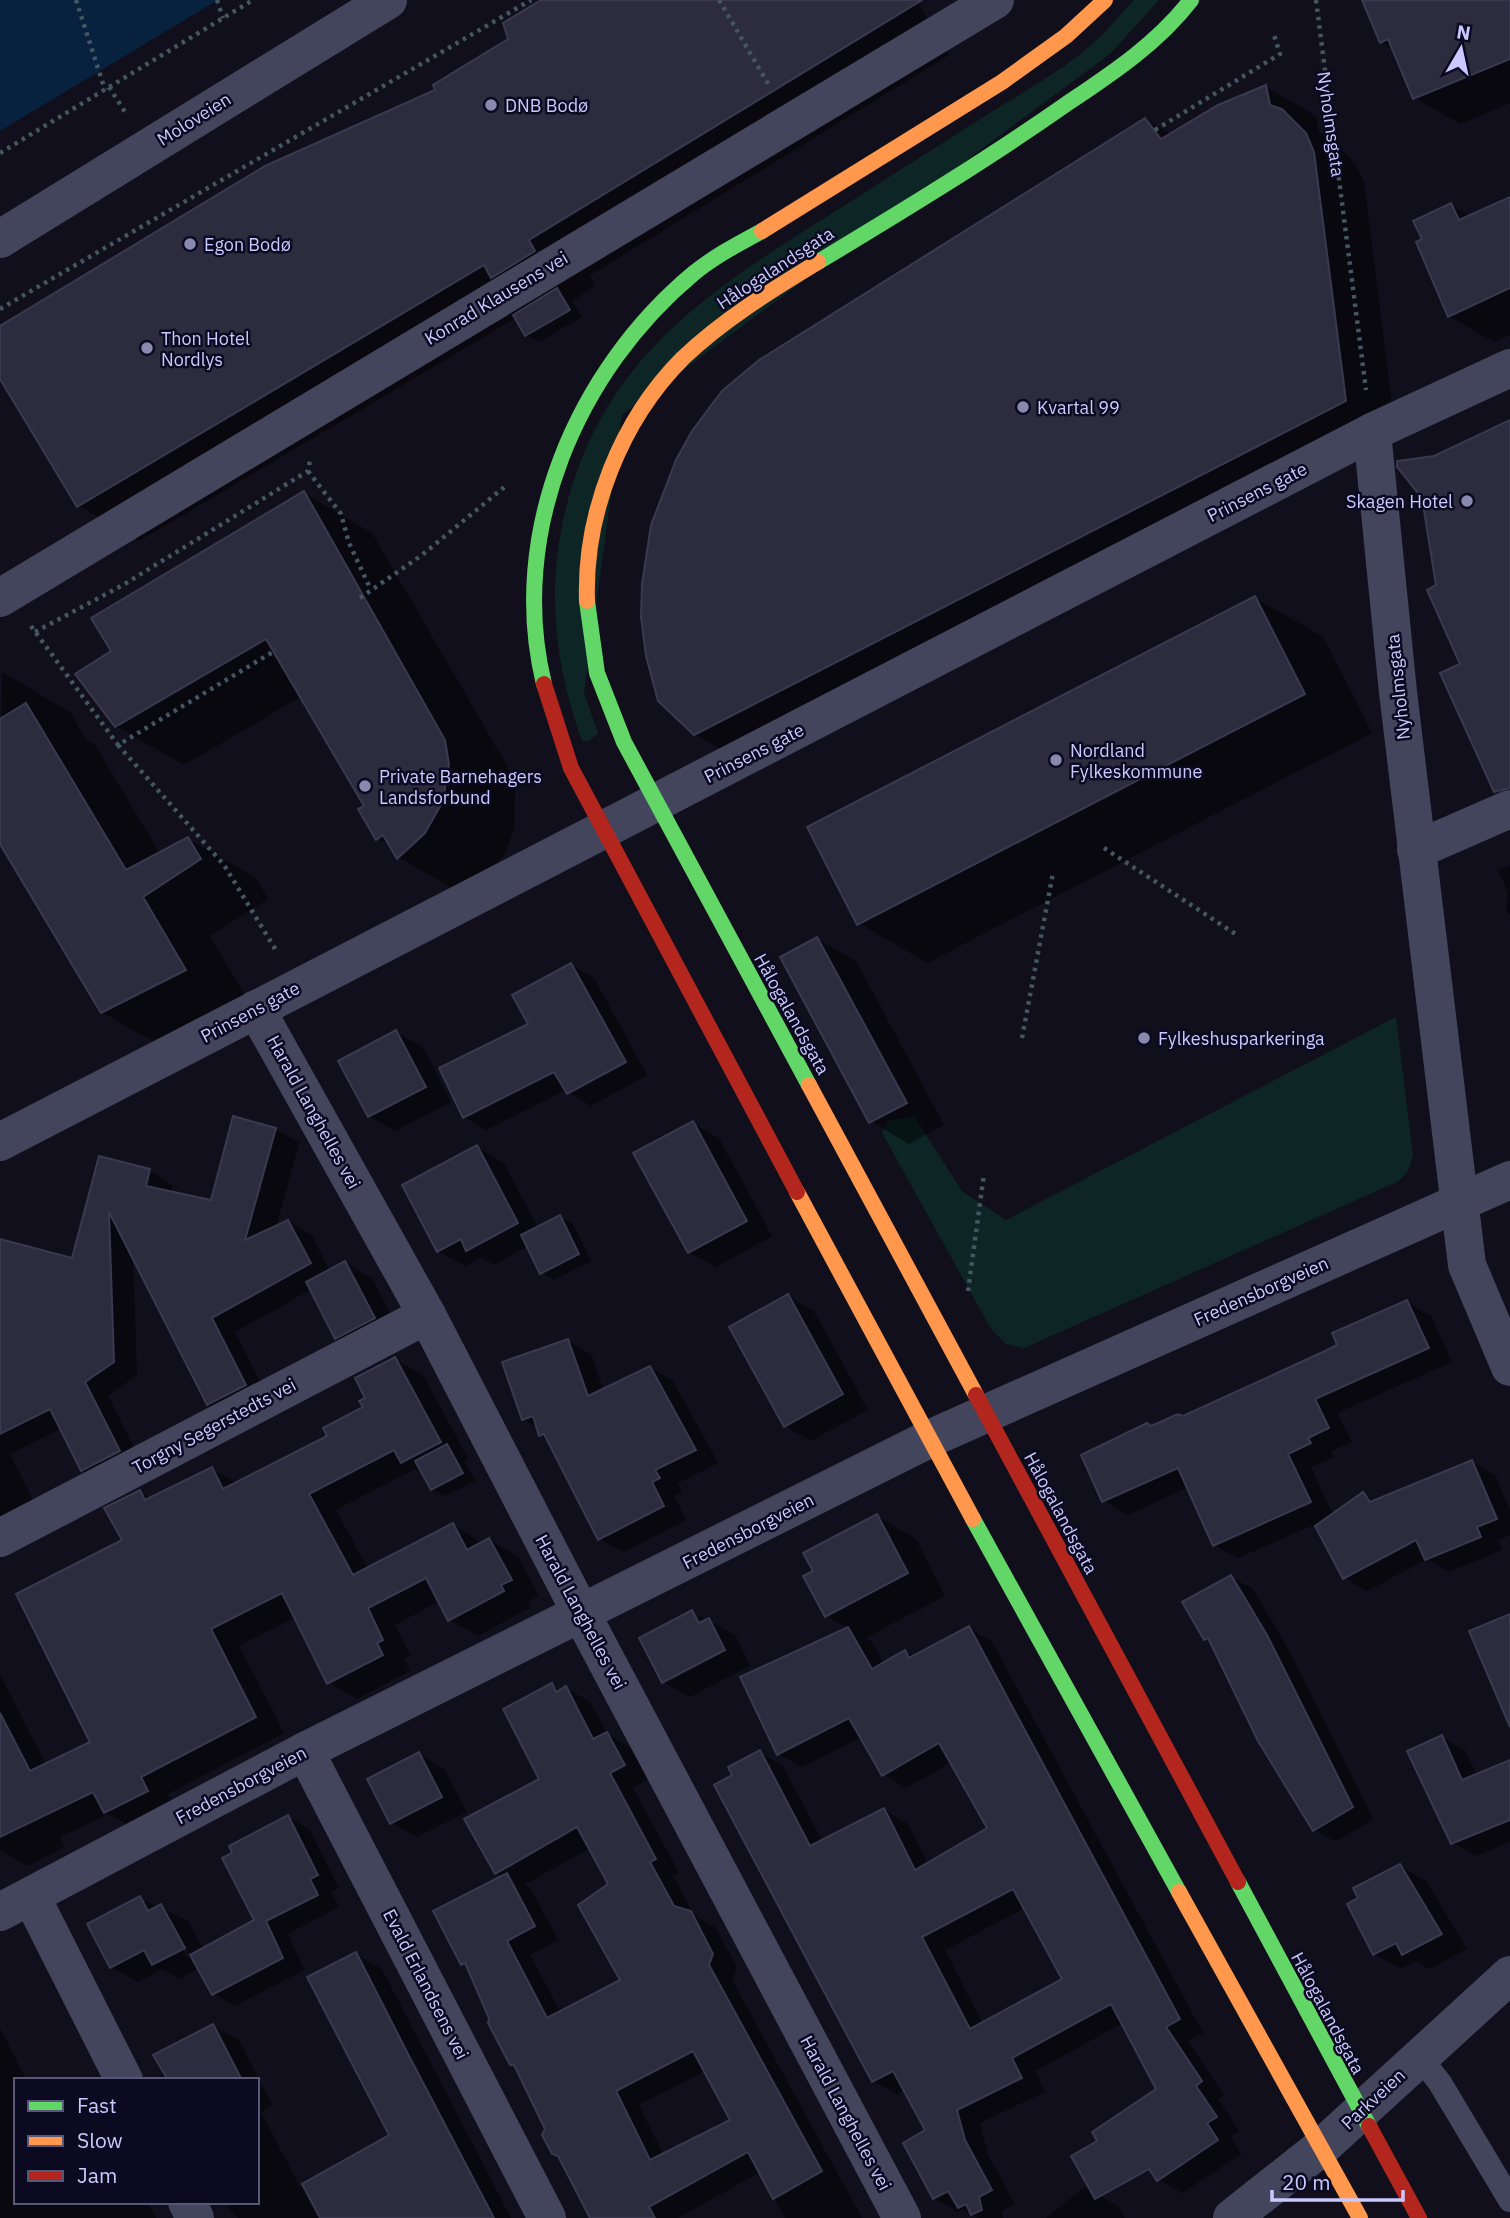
<svg xmlns="http://www.w3.org/2000/svg" width="1510" height="2218" font-family="'IBM Plex Sans',sans-serif">
<style>
.green{fill:#0d2625}
.water{fill:#07213f}
.shadow{fill:#0007;fill-rule:evenodd}
.building{fill:#2d2c3e;stroke:#3a3950;stroke-width:2;fill-rule:evenodd}
.lines{fill:none;stroke-linecap:round;stroke-linejoin:round}
.path{stroke:#435662;stroke-width:4.5;stroke-dasharray:3.5 5;stroke-linecap:butt}
.lane{stroke:#43455d;stroke-width:24}
.street{stroke:#43455d;stroke-width:38}
.fast{stroke:#63d668;stroke-width:16}
.slow{stroke:#ff974d;stroke-width:16}
.jam{stroke:#b3261e;stroke-width:16}
.poi-dot{fill:#8988af;stroke:#0c0a20;stroke-width:2.5}
.labels{text-anchor:middle;dominant-baseline:central;stroke-width:5;stroke-linejoin:round;paint-order:stroke}
.poi-label{font-size:18px;fill:#cac9ff;stroke:#0c0a20;text-anchor:start}
.street-label{font-size:18px;fill:#cac9ff;stroke:#0c0a20}
</style>
<rect width="100%" height="100%" fill="#100f1b"/>
<!-- green -->
<g class="green">
<path d="M1134 0H1159L1110 54 622 415 584 693 598 733 589 741H582C555 666 546 591 565 512 601 363 701 296 823 219 880 183 936 147 993 111 1025 91 1061 71 1090 46 1106 33 1119 15 1134 0Z"/>
<path d="M1396 1017 1413 1155 1408 1171 1399 1181 1024 1348 1006 1344 991 1329 882 1133 888 1121 914 1116 962 1191 1006 1220Z"/>
</g>
<!-- water -->
<path class="water" d="M0 0H218L0 131Z"/>
<!-- shadow -->
<g class="shadow">
<path d="M545 0H916L949 55 589 276 595 286 572 301 582 317 539 342 526 335 516 318 139 541 78 505 0 376V328L437 91 510 40Z"/>
<path d="M1387 0H1510V103L1460 124 1415 98 1394 49 1381 41Z"/>
<path d="M1266 87 1316 116 1319 132 1333 140 1355 164 1364 182 1395 430 745 763 695 734 1145 120 1172 135Z"/>
<path d="M1510 198V335L1494 342 1449 316 1424 240 1451 205 1471 217Z"/>
<path d="M304 493 372 533 509 769 515 792 514 829 506 851 493 872 466 896 398 857 392 846 378 838 367 806 302 696 184 765 116 726 113 652Z"/>
<path d="M1255 598 1323 637 1372 733 927 963 859 923Z"/>
<path d="M2 672 70 712 86 740 94 744 160 854 188 839 256 878 268 899 210 936 253 1009 170 1051 102 1012 0 840Z"/>
<path d="M1510 865V915L1506 912 1508 893 1498 870Z"/>
<path d="M817 939 856 961 944 1125 909 1144 871 1121Z"/>
<path d="M571 965 594 978 647 1075 591 1106 566 1090 487 1130 464 1117Z"/>
<path d="M396 1032 423 1047 451 1102 395 1131 369 1116Z"/>
<path d="M692 1123 719 1138 772 1236 716 1267 689 1252Z"/>
<path d="M275 1129 299 1143 276 1228 288 1221 312 1235 330 1271 345 1263 372 1278 400 1333 362 1352 336 1337 312 1289 235 1332 268 1398 231 1418 208 1404 133 1256 137 1375 108 1396 142 1464 106 1483 82 1470 62 1428 10 1454 42 1517 0 1534V1241L73 1260 100 1158 150 1171 173 1185 171 1193 212 1202Z"/>
<path d="M477 1147 504 1163 538 1228 560 1217 573 1224 591 1261 554 1280 541 1272 528 1246 494 1265 481 1257 465 1266 438 1251Z"/>
<path d="M788 1296 814 1311 868 1410 811 1441 785 1426Z"/>
<path d="M1407 1302 1431 1316 1452 1362 1337 1413 1352 1442 1331 1451 1334 1457 1311 1467 1333 1515 1363 1494 1376 1502 1472 1462 1495 1475 1510 1511V1535L1498 1540 1502 1550 1449 1572 1427 1559 1367 1591 1345 1578 1316 1524 1238 1558 1214 1545 1189 1487 1127 1515 1104 1501 1151 1427 1182 1418 1325 1353Z"/>
<path d="M568 1341 591 1354 604 1391 650 1368 673 1381 718 1463 678 1483 682 1492 674 1496 686 1520 623 1552 600 1539 549 1440 541 1435 538 1428 523 1419Z"/>
<path d="M394 1359 423 1375 468 1458 464 1461 475 1481 445 1496 432 1489 425 1475 415 1469 336 1510 368 1569 453 1525 482 1543 489 1540 518 1556 539 1596 528 1602 531 1607 478 1636 450 1620 440 1601 395 1625 411 1656 404 1659 410 1671 357 1699 329 1682 296 1617 239 1646 284 1733 168 1794 175 1807 133 1828 108 1814 60 1837 64 1847 27 1866 0 1850V1674L46 1765 92 1743 124 1541 140 1492 152 1499 212 1469 238 1484 329 1436 365 1408 367 1399Z"/>
<path d="M877 1516 916 1539 945 1596 865 1638 872 1642 884 1664 905 1652 914 1657 969 1628 992 1642 1203 2033 1188 2041 1224 2095 1218 2099 1239 2131 1230 2137 1241 2154 1182 2193 1158 2179 1159 2090 1123 2023 1035 2071 1045 2092 980 2123 988 2155 1015 2204 1002 2211 1003 2218H978L962 2209 958 2212 934 2198 927 2131 905 2090 897 2094 873 2081 735 1776 759 1752 783 1766 822 1841 884 1810 908 1824 928 1865 990 1828 952 1762 906 1788 883 1774 862 1737 802 1767 778 1754 848 1628 826 1616 815 1572ZM1025 1908 1064 1980 983 2024 945 1950ZM957 2189 945 2195V2191Z"/>
<path d="M1231 1577 1253 1589 1288 1649 1373 1819 1336 1842 1314 1829 1213 1643 1205 1639Z"/>
<path d="M692 1612 735 1635 750 1666 690 1697 663 1682Z"/>
<path d="M552 1685 561 1691 566 1688 590 1702 607 1734 631 1748 648 1779 633 1788 679 1873 673 1876 694 1915 716 1928 737 1968 732 1980 862 2218H785L760 2172 678 2218H594L517 2067 511 2064 469 1967 462 1964 503 1877 496 1873 542 1779ZM590 1848 610 1885 622 1981 561 2013 530 1955 558 1940 531 1889 524 1885ZM705 2071 732 2121 664 2155 639 2105Z"/>
<path d="M1442 1737 1465 1751 1477 1776 1510 1762V1842L1476 1856 1453 1843Z"/>
<path d="M419 1754 445 1770 467 1812 417 1837 391 1822Z"/>
<path d="M288 1817 310 1830 339 1888 331 1892 339 1907 288 1934 304 1970 235 2006 213 1993 200 1968 179 1979 162 1969 138 1982 111 1967 140 1898 188 1921 203 1950 256 1921ZM169 1923H173L190 1955 187 1957Z"/>
<path d="M1400 1866 1426 1881 1467 1949 1429 1969 1416 1961 1401 1969 1374 1953Z"/>
<path d="M356 1954 382 1969 511 2218H238L229 2209 226 2202H257V2080H167L155 2056 213 2026 239 2040 272 2105 261 2112 300 2187 392 2136Z"/>
<path d="M0 2028 26 2080H16V2202H148L156 2218H0Z"/>
<path d="M1085 2187 1118 2206 1125 2218H1046Z"/>
</g>
<!-- building -->
<g class="building">
<path d="M541 0H922L529 240 535 251 491 278 484 265 77 507 0 379V326L265 166 435 90 433 85 508 39 503 23Z"/>
<path d="M1362 0H1510V59L1413 99 1388 39 1380 43Z"/>
<path d="M1266 85 1270 105 1282 109 1306 133 1314 152 1346 401 694 735 658 701 646 656 641 617 642 584 651 525 676 460 692 431 722 391 759 360 1145 118 1161 139 1218 105Z"/>
<path d="M1510 197V288L1448 317 1416 242 1422 239 1413 221 1451 203 1459 220Z"/>
<path d="M557 288 570 310 525 336 513 315Z"/>
<path d="M1510 420V788L1494 792 1440 673 1460 664 1427 590 1436 585 1422 498 1397 467V461L1434 456Z"/>
<path d="M304 491 445 740 449 764 443 801 425 833 397 859 383 835 376 840 358 809 364 806 266 639 115 727 75 674 111 651 91 618Z"/>
<path d="M1255 596 1305 694 857 925 807 827Z"/>
<path d="M26 703 126 870 188 837 201 859 143 897 186 970 101 1013 0 844V719Z"/>
<path d="M817 937 907 1103 869 1123 780 957Z"/>
<path d="M571 963 626 1062 567 1094 554 1072 463 1118 439 1068 528 1024 512 995Z"/>
<path d="M396 1030 426 1087 368 1117 338 1061Z"/>
<path d="M233 1116 276 1128 245 1240 288 1220 311 1263 212 1318 246 1385 207 1405 109 1212 114 1362 85 1382 120 1451 81 1471 50 1409 0 1434V1239L72 1258 99 1156 150 1169 146 1186 211 1200Z"/>
<path d="M693 1121 747 1221 688 1253 633 1153Z"/>
<path d="M477 1145 518 1223 466 1251 461 1239 437 1252 402 1185Z"/>
<path d="M560 1215 579 1254 540 1274 521 1235Z"/>
<path d="M345 1261 375 1318 335 1339 306 1282Z"/>
<path d="M788 1294 843 1394 784 1427 729 1327Z"/>
<path d="M1407 1300 1429 1348 1315 1399 1329 1428 1308 1438 1311 1443 1288 1454 1311 1502 1213 1546 1178 1468 1102 1502 1081 1455 1147 1423 1151 1426 1178 1414 1183 1416 1325 1351 1337 1345 1332 1333Z"/>
<path d="M568 1339 588 1396 650 1366 696 1450 655 1470 660 1478 652 1482 664 1506 598 1540 544 1434 539 1436 533 1416 522 1420 502 1362Z"/>
<path d="M395 1357 441 1442 401 1463 394 1450 309 1494 353 1575 453 1523 467 1550 489 1538 512 1580 501 1585 504 1591 448 1621 426 1578 368 1608 383 1640 377 1643 383 1655 327 1684 282 1593 211 1629 256 1717 141 1777 148 1791 104 1813 93 1792 0 1837V1713L30 1771 90 1742 16 1594 122 1540 104 1508 140 1490 145 1500 212 1467 223 1489 327 1436 323 1428 363 1407 359 1401 365 1398 355 1378Z"/>
<path d="M447 1444 463 1473 431 1490 415 1461Z"/>
<path d="M1472 1460 1497 1519 1477 1527 1481 1537 1425 1560 1416 1540 1343 1579 1315 1526 1363 1492 1370 1502Z"/>
<path d="M877 1514 908 1573 825 1617 803 1576 813 1571 803 1553Z"/>
<path d="M1231 1575 1267 1635 1353 1807 1313 1831 1258 1741 1208 1638 1204 1640 1182 1602Z"/>
<path d="M692 1610 699 1623 709 1618 725 1650 662 1683 639 1638Z"/>
<path d="M1510 1614V1727L1469 1631Z"/>
<path d="M969 1626 1180 2019 1166 2027 1202 2081 1196 2086 1217 2117 1207 2123 1218 2140 1157 2181 1149 2169 1095 2199 1071 2156 1097 2141 1092 2132 1156 2089 1111 2004 1012 2058 1022 2078 957 2110 965 2140 992 2190 979 2197 982 2210 971 2215 966 2204 958 2208 948 2191 933 2199 903 2143 925 2130 893 2071 872 2082 714 1785 732 1775 728 1767 760 1750 810 1846 884 1808 915 1870 987 1828 939 1743 882 1776 849 1718 777 1755 740 1677 848 1627 872 1669 905 1650 909 1658ZM1013 1889 1062 1979 970 2029 922 1937Z"/>
<path d="M552 1683 556 1692 566 1686 593 1739 607 1732 625 1765 610 1773 656 1859 650 1862 674 1906 691 1911 713 1954 709 1965 822 2171 773 2199 748 2152 649 2207 655 2218H590L558 2156 552 2154 542 2135 545 2129 514 2065H510L488 2023 489 2018 465 1963 461 1965 433 1911 507 1873 535 1926 507 1941 547 2018 620 1980 578 1905 608 1884 577 1827 495 1874 464 1819 539 1779 503 1709ZM693 2051 730 2120 650 2160 616 2091Z"/>
<path d="M1442 1735 1462 1780 1510 1760V1820L1451 1844 1407 1751Z"/>
<path d="M419 1752 442 1797 390 1824 367 1779Z"/>
<path d="M288 1815 318 1875 310 1879 318 1895 266 1921 283 1958 212 1995 190 1955 254 1920 222 1858 232 1853 229 1846Z"/>
<path d="M1400 1864 1442 1934 1402 1955 1396 1943 1373 1955 1347 1904 1358 1898 1353 1888Z"/>
<path d="M140 1896 148 1911 161 1904 185 1948 152 1965 144 1950 110 1968 87 1924Z"/>
<path d="M356 1952 408 2054 494 2218H320L302 2184 389 2135 307 1977Z"/>
<path d="M213 2024 242 2080H168L153 2055Z"/>
</g>
<g class="lines">
<!-- path -->
<g class="path">
<path d="M76 0 105 90"/>
<path d="M217 0 223 18"/>
<path d="M719 0 770 87"/>
<path d="M1316 0 1366 390"/>
<path d="M109 87 125 112"/>
<path d="M1155 130 1280 54 1273 32"/>
<path d="M0 153 253 0"/>
<path d="M0 309 531 0"/>
<path d="M308 471 341 514 349 543 371 590"/>
<path d="M360 598 422 555 508 484"/>
<path d="M31 626 118 745 276 650"/>
<path d="M35 632 123 585 308 471 310 460"/>
<path d="M118 745 224 865 277 952"/>
<path d="M1104 848 1237 935"/>
<path d="M1022 1038 1053 873"/>
<path d="M968 1291 984 1174"/>
</g>
<!-- lane -->
<path class="lane" d="M1419 2056 1440 2083 1510 2200"/>
<!-- street -->
<g class="street">
<path d="M0 239 388 0"/>
<path d="M1372 432 1398 692 1467 1265 1510 1367"/>
<path d="M0 598 995 0"/>
<path d="M1416 850 1510 809"/>
<path d="M256 1009 427 1315 582 1615 902 2218"/>
<path d="M0 1142 1372 432 1510 368"/>
<path d="M0 1538 427 1315"/>
<path d="M305 1751 547 2218"/>
<path d="M31 1896 124 2080"/>
<path d="M0 1912 305 1751 929 1439 1510 1180"/>
<path d="M187 2202 195 2218"/>
<path d="M1232 2218 1323 2146 1510 1975"/>
</g>
<!-- fast -->
<g class="fast">
<path d="M818 262C901 212 985 161 1065 105 1111 74 1157 44 1191 0"/>
<path d="M587 601 597 673 624 742 809 1085"/>
<path d="M544 684C507 533 577 370 694 273 715 256 738 244 762 231"/>
<path d="M973 1519 1179 1892"/>
<path d="M1238 1882 1369 2126"/>
</g>
<!-- slow -->
<g class="slow">
<path d="M762 231 1002 82 1066 36 1105 0"/>
<path d="M587 601C584 513 621 420 683 358 723 320 770 291 818 262"/>
<path d="M809 1085 976 1395"/>
<path d="M797 1192 973 1519"/>
<path d="M1179 1892 1360 2218"/>
</g>
<!-- jam -->
<g class="jam">
<path d="M544 684 571 768 797 1192"/>
<path d="M976 1395 1238 1882"/>
<path d="M1369 2126 1419 2218"/>
</g>
</g>
<!-- markers -->
<g class="poi-dot">
<circle cx="491" cy="105" r="7"/>
<circle cx="190" cy="244" r="7"/>
<circle cx="147" cy="348" r="7"/>
<circle cx="1023" cy="407" r="7"/>
<circle cx="1467" cy="501" r="7"/>
<circle cx="1056" cy="760" r="7"/>
<circle cx="365" cy="786" r="7"/>
<circle cx="1144" cy="1038" r="7"/>
</g>
<g class="labels">
<!-- poi labels -->
<g class="poi-label">
<text x="505" y="105">DNB Bodø</text>
<text x="204" y="244">Egon Bodø</text>
<text x="161" y="338">Thon Hotel<tspan x="161" dy="21">Nordlys</tspan></text>
<text x="1037" y="407">Kvartal 99</text>
<text x="1453" y="501" text-anchor="end">Skagen Hotel</text>
<text x="1070" y="750">Nordland<tspan x="1070" dy="21">Fylkeskommune</tspan></text>
<text x="379" y="776">Private Barnehagers<tspan x="379" dy="21">Landsforbund</tspan></text>
<text x="1158" y="1038">Fylkeshusparkeringa</text>
</g>
<!-- street labels -->
<g class="street-label">
<text transform="translate(194 119) rotate(-32)">Moloveien</text>
<text transform="translate(1331 124) rotate(82)">Nyholmsgata</text>
<text transform="translate(775 268) rotate(-33)">Hålogalandsgata</text>
<text transform="translate(496 298) rotate(-31)">Konrad Klausens vei</text>
<text transform="translate(1257 492) rotate(-27)">Prinsens gate</text>
<text transform="translate(1398 687) rotate(-96)">Nyholmsgata</text>
<text transform="translate(754 753) rotate(-27)">Prinsens gate</text>
<text transform="translate(250 1012) rotate(-28)">Prinsens gate</text>
<text transform="translate(792 1014) rotate(61)">Hålogalandsgata</text>
<text transform="translate(314 1112) rotate(61)">Harald Langhelles vei</text>
<text transform="translate(1261 1291) rotate(-24)">Fredensborgveien</text>
<text transform="translate(214 1426) rotate(-28)">Torgny Segerstedts vei</text>
<text transform="translate(1061 1513) rotate(62)">Hålogalandsgata</text>
<text transform="translate(748 1531) rotate(-27)">Fredensborgveien</text>
<text transform="translate(581 1612) rotate(62)">Harald Langhelles vei</text>
<text transform="translate(241 1785) rotate(-28)">Fredensborgveien</text>
<text transform="translate(426 1984) rotate(63)">Evald Erlandsens vei</text>
<text transform="translate(1328 2013) rotate(62)">Hålogalandsgata</text>
<text transform="translate(1373 2099) rotate(-43)">Parkveien</text>
<text transform="translate(846 2113) rotate(62)">Harald Langhelles vei</text>
</g>
</g>
<!-- legend -->
<rect x="14" y="2078" width="245" height="126" fill="#0c0a20" stroke="#585679" stroke-width="2"/>
<rect x="28" y="2101" width="35" height="10" fill="#63d668" stroke="#585679" stroke-width="2"/>
<text x="77" y="2113" font-size="21" fill="#cac9ff">Fast</text>
<rect x="28" y="2136" width="35" height="10" fill="#ff974d" stroke="#585679" stroke-width="2"/>
<text x="77" y="2148" font-size="21" fill="#cac9ff">Slow</text>
<rect x="28" y="2171" width="35" height="10" fill="#b3261e" stroke="#585679" stroke-width="2"/>
<text x="77" y="2183" font-size="21" fill="#cac9ff">Jam</text>
<!-- north arrow -->
<g transform="translate(1461 49) rotate(9)" stroke="#0c0a20" stroke-width="5" paint-order="stroke">
<path d="M0-5L12 26L0 18L-12 26Z" fill="#cac9ff"/>
<text y="-10" font-size="19" font-weight="bold" text-anchor="middle" fill="#cac9ff">N</text>
</g>
<!-- scale -->
<path d="M1272 2190v10h131v-10" fill="none" stroke="#cac9ff" stroke-width="3.5"/>
<text x="1282" y="2190" font-size="21" fill="#cac9ff" stroke="#0c0a20" stroke-width="5" paint-order="stroke">20 m</text>
</svg>
